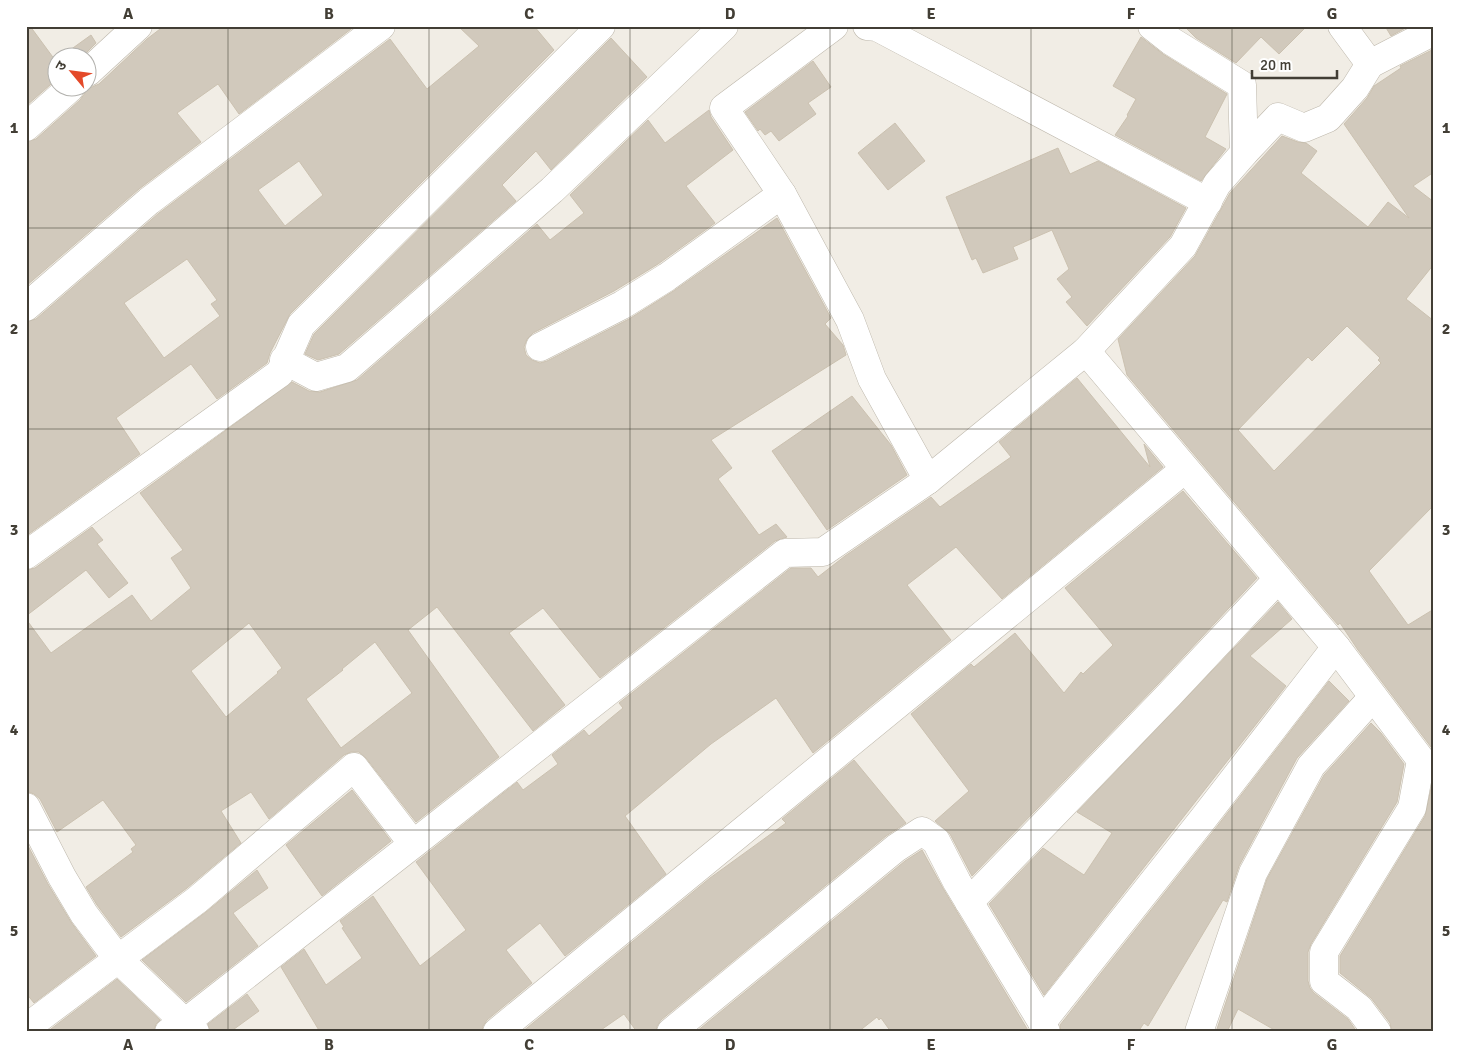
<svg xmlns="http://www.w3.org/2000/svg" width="1460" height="1058" font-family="Signika,'Noto Sans Devanagari',sans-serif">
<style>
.building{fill:#d1c9bc;stroke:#cbc1b0;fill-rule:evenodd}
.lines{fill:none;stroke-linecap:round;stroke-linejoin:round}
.minor-casing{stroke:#beb8ac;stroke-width:29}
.minor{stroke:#fff;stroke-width:28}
.grid{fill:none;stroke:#423e35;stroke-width:1;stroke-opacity:0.55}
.neatline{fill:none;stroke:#423e35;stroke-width:2}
.grid-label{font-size:16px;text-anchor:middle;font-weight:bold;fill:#423e35}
</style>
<rect width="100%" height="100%" fill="#f1ede5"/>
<!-- building -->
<g class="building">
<path d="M26 26H30L55 60 58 58V78L26 106Z"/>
<path d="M164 26H355L239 114 218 84 177 113 201 142 139 189 26 286V142L36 139 80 100 85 93V88L92 87 99 84 147 39Z"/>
<path d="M458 26H534L554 50 290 314 270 353 267 363 217 399 191 364 116 418 140 454 26 536V322L36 319 159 213 390 39 427 89 479 46ZM299 161 323 195 285 226 258 190ZM187 259 217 300 211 304 220 316 164 358 124 303Z"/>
<path d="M1184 26H1307L1279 54 1261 37 1236 63 1196 38Z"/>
<path d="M1385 26H1409L1391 36Z"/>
<path d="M91 35 96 43 81 58H59Z"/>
<path d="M1141 37 1163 54 1227 94 1205 137 1226 149 1201 181 1115 135 1128 116 1127 115 1136 99 1113 86Z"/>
<path d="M611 38 647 77 551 170 536 151 502 185 516 201 339 354 318 360 305 354 314 334Z"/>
<path d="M1434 49V172L1413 186 1434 202V264L1406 299 1434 321V505L1369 571 1408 625 1434 609V751L1358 650 1340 623 1338 625 1127 375 1118 339 1195 256 1230 193 1282 136 1298 142 1306 143 1317 151 1301 173 1368 227 1388 202 1409 218 1344 124 1367 98 1374 86 1401 68 1400 66ZM1347 326 1380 358 1378 360 1381 363 1274 471 1238 430 1308 357 1312 361Z"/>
<path d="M813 61 831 87 808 103 816 114 779 141 771 131 765 135 760 129 758 131 745 112Z"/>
<path d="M709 110 711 117 733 150 686 186 715 223 658 264 614 291 533 333 527 339 524 347 526 355 532 360 540 363 547 361 629 319 675 290 777 218 831 318 825 324 843 345 846 355 711 440 732 468 718 479 759 535 776 524 787 537 775 541 600 678 543 608 509 633 565 705 533 731 437 607 408 630 499 757 416 822 366 758 359 752H351L344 755 269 819 251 792 221 811 241 843 187 888 121 937 97 905 86 887 133 852 131 849 136 845 103 800 57 832 40 799 34 794 26 791V619L51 653 132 595 151 621 191 588 171 558 183 550 140 493 292 382 309 391 320 392 357 380 537 224 550 240 584 213 570 195 648 120 665 143ZM249 623 282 668 277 672 278 673 226 717 191 671ZM375 642 412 693 341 748 306 699 343 670 342 669Z"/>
<path d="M895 123 925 161 888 190 858 153Z"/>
<path d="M1058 148 1070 174 1098 161 1186 208 1170 237 1087 326 1066 302 1072 297 1057 279 1069 269 1052 230 1013 247 1018 259 983 273 976 258 972 260 946 197Z"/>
<path d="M1077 378 1150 467 1144 444 1163 467 1002 599 956 547 907 585 951 640 813 753 776 698 711 744 625 816 666 874 565 956 540 923 506 950 532 983 487 1020 483 1026 482 1032H320L281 967 304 949 326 985 362 958 342 928 344 927 340 921 373 896 420 966 466 930 416 862 517 782 523 790 558 764 552 755 584 730 589 736 623 708 619 703 791 568H811L818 577 845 556 931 497 940 507 1011 457 999 442Z"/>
<path d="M852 396 891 445 907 475 827 530 772 451Z"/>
<path d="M1183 491 1257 578 1158 684 972 876 950 834 935 821 969 791 911 714 971 664 974 667 1015 633 1064 693 1081 672 1083 674 1113 645 1065 588Z"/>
<path d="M92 527 103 540 97 544 128 583 109 598 86 570 26 616V570L35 568Z"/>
<path d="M1278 602 1292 619 1250 656 1286 686 1044 995 989 904 1043 848 1084 875 1112 833 1077 812Z"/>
<path d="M1329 681 1349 701 1297 758 1239 866 1227 902 1223 900 1148 1026 1144 1023 1138 1032H1061L1060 1025 1215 829Z"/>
<path d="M1371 723 1381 733 1404 764 1397 802 1311 944 1308 952V981L1310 988 1314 993 1348 1019 1357 1032H1278L1238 1009 1227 1032H1216L1267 879 1324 775Z"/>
<path d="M854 760 906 823 886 836 661 1020 657 1026 656 1032H637L624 1014 598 1032H522L710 878 786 823 782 819Z"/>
<path d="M1432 784 1434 786V1032H1392L1390 1023 1371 998 1340 973V956L1425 816Z"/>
<path d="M352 790 391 841 322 896 286 845Z"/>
<path d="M26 842 48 884 71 922 96 956 34 1003 26 993Z"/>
<path d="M922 850 944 890 1029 1032H891L881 1018 879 1020 877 1017 858 1032H696L905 861Z"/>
<path d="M257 870 268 888 233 913 258 946 186 1002 142 960 206 912Z"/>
<path d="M117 979 160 1020 156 1024 153 1032H47Z"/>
<path d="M247 994 259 1011 230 1032H210L208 1024Z"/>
</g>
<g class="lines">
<defs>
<g id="minor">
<path d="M834 26 724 108 782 194 850 320 872 379 928 480 1086 351 1183 246 1217 184 1244 153 1242 85 1171 41 1152 26"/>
<path d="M867 26 877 27 1208 202"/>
<path d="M1370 64 1434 31"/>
<path d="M88 72 138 26"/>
<path d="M26 127 70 88"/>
<path d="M1244 153 1278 117 1304 128 1328 118 1355 88 1370 64 1342 26"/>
<path d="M26 307 149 201 381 26"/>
<path d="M540 347 622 305 667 277 782 194"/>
<path d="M1086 351 1336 647 1421 760 1412 808 1324 952V981L1359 1008 1377 1032"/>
<path d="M284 360 316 377 347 368 552 190 724 26"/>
<path d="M26 555 280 373 301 325 601 26"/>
<path d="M26 807 62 877 84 914 118 959 195 1032"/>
<path d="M969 902 1169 695 1278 579"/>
<path d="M1042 1022 1203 819 1336 647"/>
<path d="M26 1028 197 900 354 767 413 844"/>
<path d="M169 1032 186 1022 785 553 823 552 928 480"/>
<path d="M497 1032 1185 469"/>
<path d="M671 1032 896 848 922 831 936 841 957 882 1042 1022 1046 1032"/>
<path d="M1199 1032 1253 873 1311 766 1373 697"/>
</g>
</defs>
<!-- minor casing -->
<use href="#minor" class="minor-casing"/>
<!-- minor -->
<use href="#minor" class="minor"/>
</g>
<!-- grid -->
<path class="grid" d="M228 26V1032M429 26V1032M630 26V1032M830 26V1032M1031 26V1032M1232 26V1032M26 228H1434M26 429H1434M26 629H1434M26 830H1434"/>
<!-- border -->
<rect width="1460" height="1058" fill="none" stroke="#ffffff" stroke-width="55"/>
<!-- north arrow -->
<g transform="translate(72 72) rotate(299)"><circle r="24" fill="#ffffff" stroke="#b3b2ae"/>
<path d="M0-4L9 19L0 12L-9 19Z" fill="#e44929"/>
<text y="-8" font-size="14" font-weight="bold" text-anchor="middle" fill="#423e35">उ</text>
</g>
<!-- scale -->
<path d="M1252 70v8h85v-8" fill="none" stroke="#423e35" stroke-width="2.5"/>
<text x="1260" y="70" font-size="15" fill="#423e35" stroke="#ffffff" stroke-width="4" paint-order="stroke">20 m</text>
<rect x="28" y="28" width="1404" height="1002" class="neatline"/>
<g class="grid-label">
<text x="128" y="19">A</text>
<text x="329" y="19">B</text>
<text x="529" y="19">C</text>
<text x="730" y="19">D</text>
<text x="931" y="19">E</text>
<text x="1131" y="19">F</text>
<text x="1332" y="19">G</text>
<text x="14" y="133">1</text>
<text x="1446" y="133">1</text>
<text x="14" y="334">2</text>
<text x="1446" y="334">2</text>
<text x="14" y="535">3</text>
<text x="1446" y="535">3</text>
<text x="14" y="735">4</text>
<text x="1446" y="735">4</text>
<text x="14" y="936">5</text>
<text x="1446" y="936">5</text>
<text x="128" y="1050">A</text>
<text x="329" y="1050">B</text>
<text x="529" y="1050">C</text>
<text x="730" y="1050">D</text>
<text x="931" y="1050">E</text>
<text x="1131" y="1050">F</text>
<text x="1332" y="1050">G</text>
</g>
</svg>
